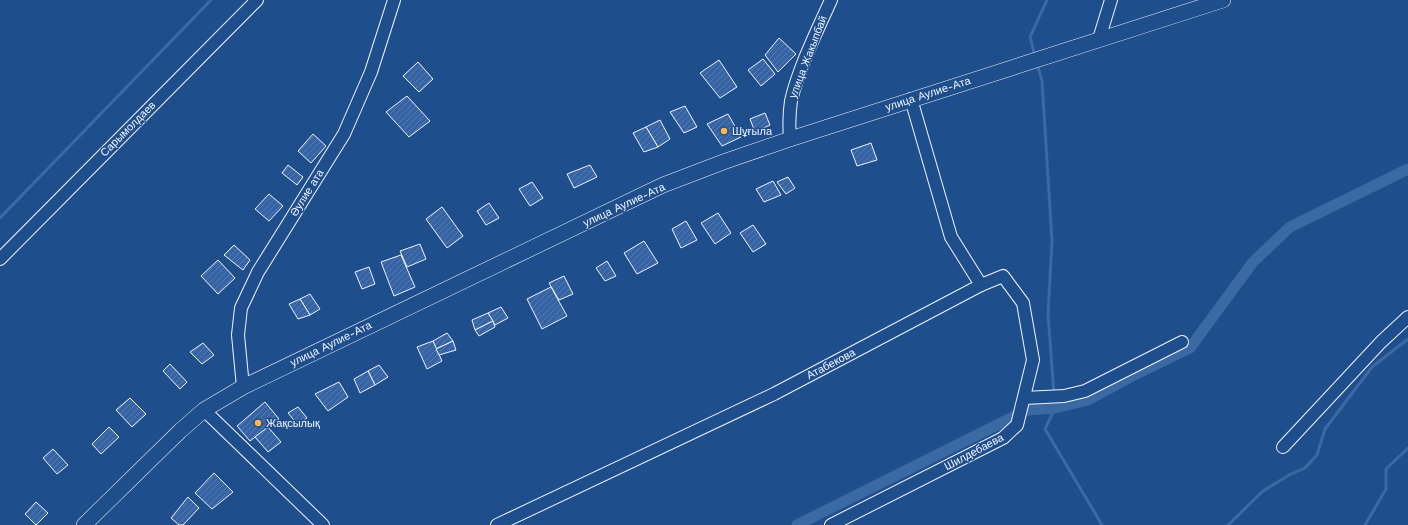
<svg xmlns="http://www.w3.org/2000/svg" width="1408" height="525" font-family="'Work Sans',sans-serif">
<style>
.lines{fill:none;stroke-linecap:round;stroke-linejoin:round}
.stream{stroke:#3b69a3;stroke-width:3}
.canal{stroke:#3b69a3;stroke-width:11}
.building{fill:url(#building-hatch);stroke:#f2f6ff}
.minor-casing{stroke:#f2f6ff;stroke-width:14}
.major-casing{stroke:#f2f6ff;stroke-width:16}
.minor{stroke:#1f4e8c;stroke-width:12}
.major{stroke:#1f4e8c;stroke-width:15}
.poi-dot{fill:#ffb74d;stroke:#1f4e8c;stroke-width:1.5}
.labels{text-anchor:middle;dominant-baseline:central;stroke-width:3;stroke-linejoin:round;paint-order:stroke}
.street-label{font-size:11px;fill:#f2f6ff;stroke:#1f4e8c}
.poi-label{font-size:11px;fill:#f2f6ff;stroke:#1f4e8c;text-anchor:start}
</style>
<defs>
<pattern id="building-hatch" width="6" height="6" patternUnits="userSpaceOnUse"><rect width="6" height="6" fill="#3563a3"/><path d="M-1 1l2-2M0 6l6-6M5 7l2-2" fill="none" stroke="#537ab1"/></pattern>
</defs>
<rect width="100%" height="100%" fill="#1f4e8c"/>
<g class="lines">
<!-- stream -->
<g class="stream">
<path d="M1035 56 1030 37 1047 0"/>
<path d="M1037 63 1042 81 1052 241 1048 314 1054 394"/>
<path d="M0 218 211 0"/>
<path d="M1054 400 1055 408 1045 429 1102 525"/>
<path d="M1228 525 1263 491 1289 475 1305 468 1317 455 1325 429 1372 367 1408 339"/>
<path d="M1365 525 1386 489V469L1408 448"/>
</g>
<!-- canal -->
<path class="canal" d="M797 525 1027 410 1055 408 1088 400 1136 374 1190 348 1253 262 1290 227 1408 169"/>
</g>
<!-- building -->
<g class="building">
<path d="M779 38 796 54 778 72 765 55Z"/>
<path d="M763 59 775 74 761 86 748 70Z"/>
<path d="M719 60 737 87 720 98 700 73Z"/>
<path d="M418 62 433 79 419 92 403 76Z"/>
<path d="M407 96 430 121 409 137 386 112Z"/>
<path d="M685 106 697 127 684 133 670 112Z"/>
<path d="M765 113 770 125 755 132 750 119Z"/>
<path d="M728 114 741 137 722 146 707 124Z"/>
<path d="M660 120 670 139 658 147 646 127Z"/>
<path d="M646 127 658 147 644 152 633 133Z"/>
<path d="M313 134 326 146 311 163 298 151Z"/>
<path d="M871 143 877 160 857 166 851 150Z"/>
<path d="M288 165 303 177 297 185 282 173Z"/>
<path d="M590 165 597 177 574 188 567 174Z"/>
<path d="M788 177 795 188 786 194 777 182Z"/>
<path d="M773 181 781 195 764 202 756 189Z"/>
<path d="M532 182 543 198 530 206 519 189Z"/>
<path d="M269 194 283 206 269 221 255 209Z"/>
<path d="M489 203 499 218 486 225 477 211Z"/>
<path d="M442 207 463 236 447 248 426 219Z"/>
<path d="M718 213 731 233 715 244 701 223Z"/>
<path d="M686 221 697 240 681 248 672 229Z"/>
<path d="M753 225 766 244 753 252 740 233Z"/>
<path d="M644 241 658 263 637 274 624 253Z"/>
<path d="M420 244 426 259 407 267 400 251Z"/>
<path d="M234 245 250 260 243 270 224 255Z"/>
<path d="M401 255 415 287 394 296 381 262Z"/>
<path d="M218 260 235 278 218 294 201 276Z"/>
<path d="M607 261 616 276 605 281 596 268Z"/>
<path d="M369 267 375 284 362 289 355 272Z"/>
<path d="M564 276 573 294 559 300 549 283Z"/>
<path d="M551 287 567 316 542 329 527 299Z"/>
<path d="M310 294 320 309 310 315 300 299Z"/>
<path d="M300 299 310 315 298 319 289 304Z"/>
<path d="M501 307 508 318 495 325 488 313Z"/>
<path d="M488 313 493 321 475 330 472 320Z"/>
<path d="M493 321 495 327 479 336 475 330Z"/>
<path d="M447 333 453 341 436 349 433 341Z"/>
<path d="M433 341 442 361 427 369 417 347Z"/>
<path d="M453 341 456 350 439 355 436 349Z"/>
<path d="M203 343 214 355 202 364 190 352Z"/>
<path d="M170 364 187 382 180 389 163 371Z"/>
<path d="M379 365 388 377 375 385 368 371Z"/>
<path d="M368 371 375 385 360 393 354 379Z"/>
<path d="M339 382 348 397 328 411 315 394Z"/>
<path d="M130 398 146 414 132 427 116 410Z"/>
<path d="M265 402 279 419 250 441 237 426Z"/>
<path d="M298 407 307 418 298 425 288 413Z"/>
<path d="M109 427 119 437 101 454 92 444Z"/>
<path d="M268 427 281 442 268 452 255 437Z"/>
<path d="M53 449 68 465 57 474 43 458Z"/>
<path d="M214 473 233 492 212 509 195 493Z"/>
<path d="M188 497 199 508 183 525H179L171 518Z"/>
<path d="M36 502 48 513 36 525 25 514Z"/>
</g>
<g class="lines">
<defs>
<g id="minor">
<path d="M1099 39 1111 0"/>
<path d="M790 139C789 126 789 114 791 101 798 69 817 31 831 0"/>
<path d="M0 259 257 0"/>
<path d="M243 387 238 335 241 308 258 272 344 134 371 72 394 0"/>
<path d="M1024 398 1064 396 1085 391 1182 342"/>
<path d="M204 410 323 525"/>
<path d="M1283 447 1381 342 1408 317"/>
<path d="M497 525 774 394 981 285 951 237 911 99"/>
<path d="M831 525 1003 438 1017 425 1033 360 1023 303 1003 276 981 285"/>
</g>
<path id="major" d="M84 525 180 431 204 410 243 387 663 185 726 161 790 139 1223 0"/>
</defs>
<!-- minor casing -->
<use href="#minor" class="minor-casing"/>
<!-- major casing -->
<use href="#major" class="major-casing"/>
<!-- minor -->
<use href="#minor" class="minor"/>
<!-- major -->
<use href="#major" class="major"/>
</g>
<!-- markers -->
<g class="poi-dot">
<circle cx="724" cy="131" r="4"/>
<circle cx="258" cy="423" r="4"/>
</g>
<g class="labels">
<!-- street labels -->
<g class="street-label">
<text transform="translate(808 57) rotate(-69)">улица Жакыпбай</text>
<text transform="translate(928 94) rotate(-18)">улица Аулие-Ата</text>
<text transform="translate(128 129) rotate(-45)">Сарымолдаев</text>
<text transform="translate(307 193) rotate(-58)">Әулие ата</text>
<text transform="translate(624 205) rotate(-25)">улица Аулие-Ата</text>
<text transform="translate(331 344) rotate(-26)">улица Аулие-Ата</text>
<text transform="translate(831 364) rotate(-28)">Атабекова</text>
<text transform="translate(974 452) rotate(-28)">Шилдебаева</text>
</g>
<!-- poi labels -->
<g class="poi-label">
<text x="732" y="131">Шұғыла</text>
<text x="266" y="423">Жақсылық</text>
</g>
</g>
</svg>
